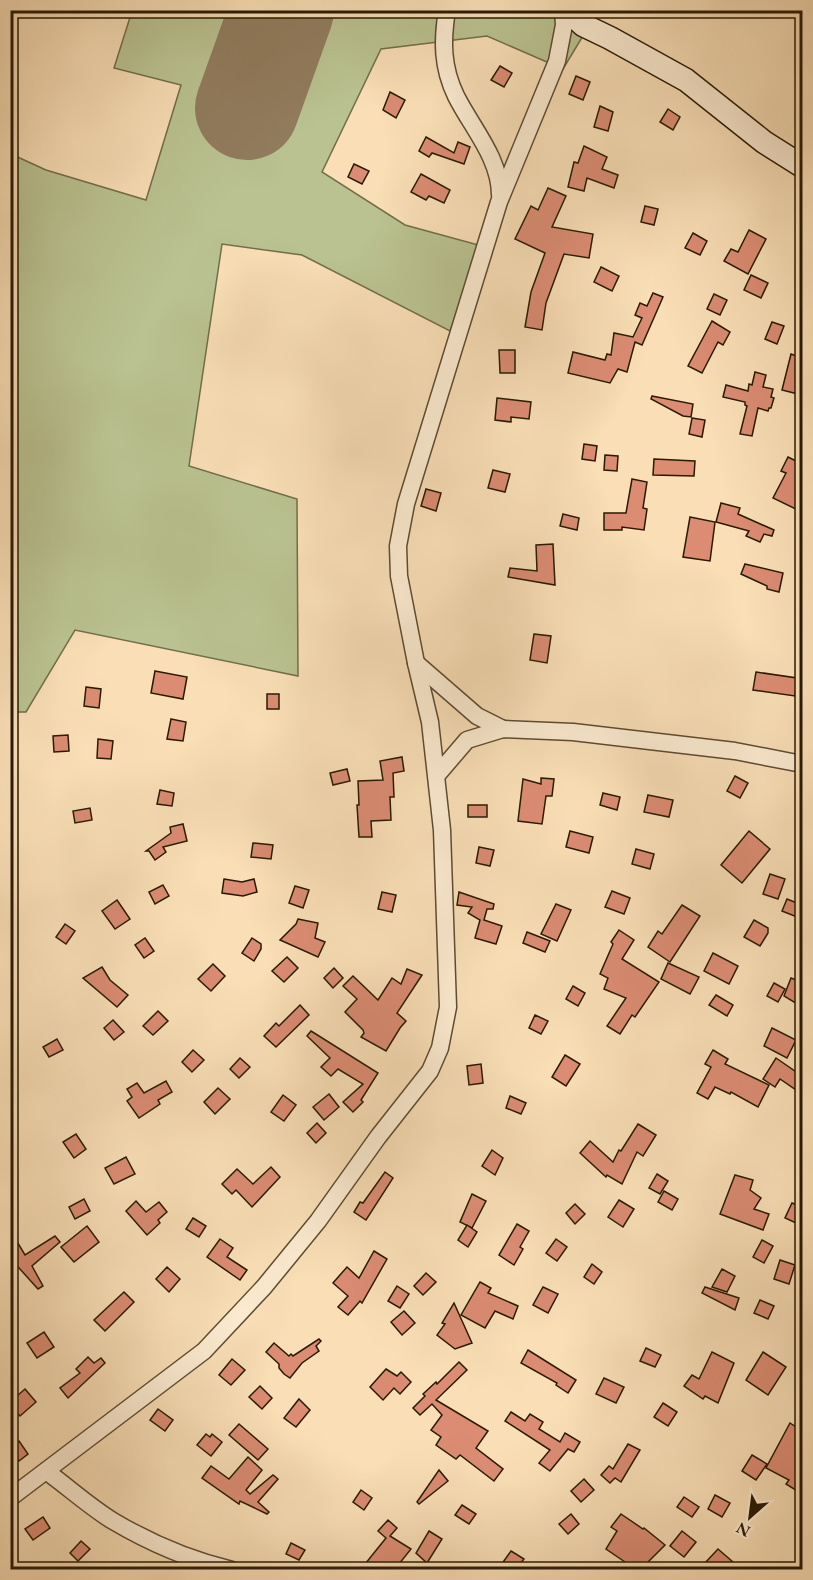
<svg xmlns="http://www.w3.org/2000/svg" width="813" height="1580" font-family="'EB Garamond',serif">
<style>
.green{fill:#bac291;stroke:#726e4b;stroke-width:1.5}
.lines{fill:none;stroke-linecap:round;stroke-linejoin:round}
.runway{stroke:#917c5e;stroke-width:104}
.building{fill:#db8c73;stroke:#291a05;stroke-width:1.5}
.street-casing{stroke:#5d4b31;stroke-width:19}
.secondary-casing{stroke:#291a05;stroke-width:25}
.street{stroke:#fbead0;stroke-width:16}
.secondary{stroke:#fbead0;stroke-width:22}
</style>
<rect width="100%" height="100%" fill="#f9deb6"/>
<filter id="stains"><feTurbulence type="fractalNoise" baseFrequency=".00333" numOctaves="4"/><feColorMatrix values="0 0 0 0 .2 0 0 0 0 .09 0 0 0 0 .02 0 0 0 .5 -.17"/></filter>
<radialGradient id="worn" r=".72"><stop offset=".6" stop-color="#630" stop-opacity="0"/><stop offset="1" stop-color="#630" stop-opacity=".3"/></radialGradient>
<!-- green -->
<path class="green" d="M132 11H598L563 69 487 36 381 49 322 172 405 225 482 246 450 331 302 255 222 244 189 466 297 499 298 676 75 630 26 712H11V154L46 170 146 200 181 85 114 68Z"/>
<g class="lines">
<!-- runway -->
<path class="runway" d="M247 108 282 10"/>
</g>
<!-- building -->
<g class="building">
<path d="M500 66 512 73 504 87 491 80Z"/>
<path d="M576 76 590 82 583 100 569 94Z"/>
<path d="M390 92 405 100 396 118 383 110Z"/>
<path d="M600 106 613 112 608 131 594 127Z"/>
<path d="M668 109 680 117 673 130 660 122Z"/>
<path d="M426 137 454 153 458 142 470 147 464 164 432 153 429 157 419 151Z"/>
<path d="M584 146 607 157 602 169 618 175 614 188 587 178 584 191 568 187 574 162 578 163Z"/>
<path d="M354 164 369 171 362 184 348 177Z"/>
<path d="M421 174 450 190 444 203 429 196 426 200 411 192Z"/>
<path d="M548 188 566 196 552 227 593 234 589 258 564 254 546 303 542 330 525 327 531 292 545 253 515 239 531 206 538 210Z"/>
<path d="M645 206 658 209 654 225 641 222Z"/>
<path d="M749 230 766 239 748 274 724 261 731 249 738 252Z"/>
<path d="M693 233 707 241 700 255 685 248Z"/>
<path d="M601 267 619 276 612 291 594 282Z"/>
<path d="M751 275 768 283 761 298 744 290Z"/>
<path d="M653 293 663 297 642 345 635 342 627 372 618 369 610 383 568 373 573 352 605 360 607 354 611 355 614 333 633 337 642 318 635 315 640 303 647 306Z"/>
<path d="M714 294 727 300 720 315 707 309Z"/>
<path d="M712 321 730 332 723 345 718 342 702 373 688 366Z"/>
<path d="M772 322 784 326 777 344 765 339Z"/>
<path d="M499 350H515V373H500Z"/>
<path d="M791 354 802 358V375L798 394 782 390Z"/>
<path d="M755 372 766 375 763 387 773 389 771 397 774 398 771 408H769L768 411 758 408 752 436 740 434 747 406 745 405V402L723 397 726 385 748 391 749 384 752 385Z"/>
<path d="M652 396 693 404 691 417 683 416 651 399Z"/>
<path d="M497 398 531 402 529 419 511 417V422L495 420Z"/>
<path d="M692 418 705 420 702 437 689 434Z"/>
<path d="M584 444 597 446 595 461 582 459Z"/>
<path d="M605 455 618 456 617 471 604 470Z"/>
<path d="M788 457 802 464V512L773 498 786 473 781 471Z"/>
<path d="M654 459 695 461 694 476 653 475Z"/>
<path d="M493 470 510 474 505 492 488 488Z"/>
<path d="M632 479 647 482 643 508 647 509 644 530 622 527V530H604V513H626Z"/>
<path d="M426 489 441 493 436 511 421 506Z"/>
<path d="M721 503 740 508 738 514 774 530 772 536 764 534 760 542 746 536 749 531 716 522Z"/>
<path d="M563 514 579 518 577 530 560 526Z"/>
<path d="M690 517 715 522 710 561 683 557Z"/>
<path d="M553 544 555 585 508 577 510 568 537 571 536 545Z"/>
<path d="M745 564 783 573 779 592 767 589V586L741 574Z"/>
<path d="M534 634 551 636 547 663 530 660Z"/>
<path d="M155 671 187 677 183 699 151 693Z"/>
<path d="M756 672 797 678 795 696 753 690Z"/>
<path d="M86 687 101 689 99 708 84 706Z"/>
<rect x="267" y="694" width="12" height="15"/>
<path d="M171 719 186 722 183 741 167 739Z"/>
<path d="M68 735 69 751 54 752 53 736Z"/>
<path d="M98 739 113 741 111 759 97 758Z"/>
<path d="M402 757 404 771 393 773 394 797H390L391 820 371 821 372 837H359L357 805H359L358 781 383 780 380 761Z"/>
<path d="M347 769 350 781 333 785 330 773Z"/>
<path d="M735 776 748 783 740 798 727 791Z"/>
<path d="M541 778 554 779 552 796H546L542 824 518 821 523 779 541 784Z"/>
<path d="M160 790 174 793 172 806 157 804Z"/>
<path d="M603 793 620 797 617 810 600 805Z"/>
<path d="M648 795 673 800 669 817 644 812Z"/>
<rect x="468" y="805" width="19" height="12"/>
<path d="M90 808 92 820 75 823 73 811Z"/>
<path d="M183 824 187 841 163 847 166 852 155 860 149 851H146L171 833 170 827Z"/>
<path d="M570 831 593 837 589 853 566 847Z"/>
<path d="M749 831 770 849 742 883 721 865Z"/>
<path d="M253 843 273 845 271 859 251 857Z"/>
<path d="M479 847 494 850 490 866 476 863Z"/>
<path d="M636 849 654 854 650 869 632 864Z"/>
<path d="M770 874 785 879 778 899 763 894Z"/>
<path d="M224 879 242 882 254 879 257 892 243 896 222 893Z"/>
<path d="M163 885 169 896 155 904 149 892Z"/>
<path d="M295 886 309 890 303 908 289 903Z"/>
<path d="M612 891 630 898 624 914 605 907Z"/>
<path d="M382 892 396 895 392 912 378 909Z"/>
<path d="M459 892 494 904 493 909H487L484 920 502 926 496 944 475 938 480 920 468 913 472 907 457 905Z"/>
<path d="M787 899 802 905V919L782 911Z"/>
<path d="M117 900 130 919 115 929 102 911Z"/>
<path d="M556 904 571 910 557 941 541 934Z"/>
<path d="M682 905 700 916 670 962 648 947 658 931 662 934Z"/>
<path d="M298 919 318 923 315 938 325 942 318 957 280 940 296 924Z"/>
<path d="M754 920 768 928V933L760 946 744 937Z"/>
<path d="M65 924 75 931 66 944 56 937Z"/>
<path d="M619 930 634 940 622 959 659 982 635 1017 632 1015 620 1034 607 1026 626 998 604 989 608 978 600 974 613 944 611 942Z"/>
<path d="M527 932 550 941 545 952 523 943Z"/>
<path d="M145 938 154 951 144 958 135 945Z"/>
<path d="M252 938 261 944V949L254 961 242 953Z"/>
<path d="M713 953 738 966 729 984 704 971Z"/>
<path d="M287 957 298 968 284 982 272 971Z"/>
<path d="M668 963 699 977 690 994 661 979Z"/>
<path d="M213 964 225 976 211 991 198 979Z"/>
<path d="M102 967 110 980 128 995 117 1007 83 978Z"/>
<path d="M334 968 343 978 333 988 324 978Z"/>
<path d="M407 969 422 975 397 1013 406 1021 400 1028 386 1051 361 1037 364 1033 363 1030 345 1012 357 999 343 986 353 976 378 1000 392 978 401 984Z"/>
<path d="M791 978 802 982V1007L784 996Z"/>
<path d="M774 983 785 989 778 1002 767 996Z"/>
<path d="M573 986 585 993 578 1006 566 999Z"/>
<path d="M716 995 733 1005 727 1016 709 1005Z"/>
<path d="M300 1005 309 1015 276 1047 264 1036 276 1023 279 1026Z"/>
<path d="M158 1011 168 1021 153 1035 143 1026Z"/>
<path d="M535 1015 548 1021 541 1034 529 1028Z"/>
<path d="M113 1020 124 1032 114 1040 104 1028Z"/>
<path d="M772 1028 796 1040 787 1058 764 1046Z"/>
<path d="M311 1031 378 1073 361 1100 363 1102 353 1112 343 1102 363 1084 338 1069 331 1076 321 1067 330 1058 307 1036Z"/>
<path d="M57 1039 63 1050 49 1057 43 1047Z"/>
<path d="M193 1050 204 1060 192 1072 182 1062Z"/>
<path d="M713 1050 728 1059 725 1064 769 1085 758 1107 731 1092 730 1094 715 1087 708 1099 697 1093 711 1067 705 1064Z"/>
<path d="M565 1055 580 1064 566 1086 552 1077Z"/>
<path d="M240 1058 250 1067 239 1078 230 1069Z"/>
<path d="M776 1058 802 1076V1094L780 1079 775 1087 763 1079Z"/>
<path d="M481 1064 483 1083 469 1085 467 1066Z"/>
<path d="M166 1081 172 1092 158 1100 160 1104 139 1118 127 1101 132 1097 127 1089 137 1083 144 1093Z"/>
<path d="M218 1088 230 1099 215 1114 204 1102Z"/>
<path d="M329 1094 339 1107 324 1120 313 1107Z"/>
<path d="M283 1095 296 1105 284 1121 271 1112Z"/>
<path d="M510 1096 526 1103 521 1114 506 1108Z"/>
<path d="M317 1123 326 1133 316 1143 307 1133Z"/>
<path d="M638 1124 656 1135 643 1156 637 1152 622 1184 607 1175 606 1177 580 1153 590 1141 613 1162 619 1150 621 1151Z"/>
<path d="M76 1134 86 1149 74 1158 63 1142Z"/>
<path d="M492 1150 503 1158 495 1175 482 1166Z"/>
<path d="M126 1157 135 1174 114 1184 105 1168Z"/>
<path d="M271 1167 280 1177 252 1207 236 1190 232 1194 222 1184 237 1169 253 1184Z"/>
<path d="M385 1172 393 1178 366 1220 354 1212 360 1202 363 1203Z"/>
<path d="M657 1174 668 1181 660 1194 649 1188Z"/>
<path d="M735 1175 753 1180 750 1190 761 1198 754 1209 769 1214 763 1230 720 1214Z"/>
<path d="M664 1191 678 1199 672 1210 658 1202Z"/>
<path d="M472 1194 486 1201 472 1228 460 1222Z"/>
<path d="M84 1199 90 1211 75 1219 69 1207Z"/>
<path d="M619 1200 634 1209 623 1227 608 1217Z"/>
<path d="M136 1201 146 1212 159 1202 167 1212 158 1220 160 1223 147 1235 126 1211Z"/>
<path d="M792 1203 802 1207 796 1223 785 1218Z"/>
<path d="M575 1204 585 1214 575 1224 566 1213Z"/>
<path d="M193 1218 206 1226 199 1237 186 1229Z"/>
<path d="M517 1224 529 1231 520 1247 523 1249 514 1265 499 1255Z"/>
<path d="M467 1225 477 1232 468 1247 458 1240Z"/>
<path d="M87 1226 99 1242 74 1262 61 1247Z"/>
<path d="M10 1230 25 1255 55 1236 60 1242 32 1266 43 1286 38 1289 10 1258Z"/>
<path d="M220 1239 233 1248 227 1257 247 1270 240 1280 207 1257Z"/>
<path d="M556 1239 567 1247 557 1261 546 1253Z"/>
<path d="M762 1240 773 1246 764 1263 753 1257Z"/>
<path d="M374 1251 387 1259 362 1303 360 1301 348 1315 338 1307 348 1296 333 1283 347 1267 359 1278Z"/>
<path d="M780 1260 795 1265 789 1284 774 1279Z"/>
<path d="M592 1264 602 1272 594 1284 584 1277Z"/>
<path d="M167 1267 180 1279 169 1292 156 1279Z"/>
<path d="M722 1269 735 1276 727 1292 712 1287Z"/>
<path d="M426 1273 436 1282 423 1295 414 1286Z"/>
<path d="M480 1282 491 1288 488 1293 518 1306 513 1319 495 1311 485 1328 461 1315Z"/>
<path d="M397 1286 409 1294 400 1308 388 1301Z"/>
<path d="M543 1287 558 1294 548 1313 533 1305Z"/>
<path d="M705 1287 739 1298 735 1310 702 1293Z"/>
<path d="M124 1292 134 1302 105 1331 94 1320Z"/>
<path d="M760 1300 774 1306 768 1319 754 1313Z"/>
<path d="M454 1303 472 1343 455 1349 437 1335 445 1324 442 1323Z"/>
<path d="M404 1311 415 1323 402 1335 391 1322Z"/>
<path d="M44 1332 54 1347 37 1358 27 1343Z"/>
<path d="M319 1339 321 1341 316 1346 319 1351 302 1363 290 1378 284 1374 279 1368V1364L266 1352 274 1343 289 1356 291 1354 293 1356Z"/>
<path d="M646 1348 661 1355 655 1367 640 1361Z"/>
<path d="M528 1350 576 1380 568 1393 556 1385 557 1383 521 1363Z"/>
<path d="M712 1352 734 1363 718 1403 705 1396 703 1399 684 1386 692 1375 699 1379Z"/>
<path d="M763 1352 786 1367 768 1395 746 1380Z"/>
<path d="M88 1357 94 1363 101 1358 105 1363 68 1398 60 1388 80 1373 76 1369Z"/>
<path d="M232 1359 245 1370 231 1385 219 1375Z"/>
<path d="M459 1362 467 1370 436 1400 488 1431 476 1448 503 1469 494 1481 460 1455 456 1459 436 1445 441 1437 431 1430 442 1415 432 1404 420 1415 413 1408 425 1396 423 1394 436 1382 437 1384Z"/>
<path d="M386 1369 397 1376 401 1372 411 1382 400 1394 394 1388 383 1400 370 1387Z"/>
<path d="M604 1378 624 1387 616 1403 596 1394Z"/>
<path d="M260 1386 272 1398 262 1409 249 1397Z"/>
<path d="M25 1389 36 1402 20 1416 10 1405V1402Z"/>
<path d="M299 1399 310 1410 296 1427 284 1418Z"/>
<path d="M663 1403 677 1412 668 1426 654 1417Z"/>
<path d="M158 1409 173 1420 165 1431 150 1420Z"/>
<path d="M511 1412 525 1421 530 1414 543 1422 539 1429 560 1442 565 1433 580 1442 574 1452 568 1449 550 1471 539 1463 550 1450 505 1421Z"/>
<path d="M790 1423 802 1431V1494L786 1484 789 1480 766 1468Z"/>
<path d="M239 1424 268 1449 258 1460 229 1435Z"/>
<path d="M206 1434 210 1437 212 1434 222 1442 211 1456 197 1445Z"/>
<path d="M19 1441 28 1454 19 1461 10 1449Z"/>
<path d="M628 1444 640 1450 621 1482 615 1478 610 1483 601 1475 609 1466 613 1469Z"/>
<path d="M752 1455 767 1464 756 1480 742 1471Z"/>
<path d="M248 1457 262 1470 246 1490 250 1494 273 1475 278 1479 258 1502 269 1512 267 1514 240 1501 239 1504 202 1478 211 1466 229 1479Z"/>
<path d="M439 1470 448 1481 419 1504 417 1502Z"/>
<path d="M584 1479 594 1490 581 1502 571 1491Z"/>
<path d="M361 1490 372 1498 364 1510 353 1502Z"/>
<path d="M715 1495 730 1503 722 1517 708 1509Z"/>
<path d="M684 1497 699 1507 692 1517 677 1507Z"/>
<path d="M462 1505 476 1514 469 1524 455 1515Z"/>
<path d="M571 1514 579 1524 568 1534 559 1524Z"/>
<path d="M621 1514 643 1529 644 1528 665 1545 641 1569H623L628 1564 606 1549 617 1531 611 1527Z"/>
<path d="M43 1517 50 1528 33 1540 25 1529Z"/>
<path d="M388 1520 397 1528 390 1536 411 1549 395 1569H361L386 1538 378 1531Z"/>
<path d="M429 1531 442 1539 427 1563 416 1553Z"/>
<path d="M682 1531 696 1542 684 1557 670 1546Z"/>
<path d="M81 1541 90 1549 78 1561 70 1553Z"/>
<path d="M291 1543 305 1550 299 1560 286 1554Z"/>
<path d="M718 1549 741 1569H713L705 1563Z"/>
<path d="M511 1551 524 1559 516 1569H507L501 1565Z"/>
</g>
<g class="lines">
<defs>
<g id="street">
<path d="M447 10C442 41 442 67 456 96 472 128 500 158 500 195"/>
<path d="M416 663 477 716 503 729"/>
<path d="M437 775 467 740 503 729 573 732 735 751 802 764"/>
<path d="M46 1471C68 1487 90 1507 113 1521 150 1543 190 1560 232 1570"/>
<path d="M10 1498 204 1351 264 1287 318 1221 378 1137 430 1071 440 1048 448 1007 442 830 430 722 416 663 399 576 398 546 406 504 499 202 557 61 564 25 563 10"/>
</g>
<path id="secondary" d="M567 10 583 25 610 38 686 80 764 142 802 166"/>
</defs>
<!-- street casing -->
<use href="#street" class="street-casing"/>
<!-- secondary casing -->
<use href="#secondary" class="secondary-casing"/>
<!-- street -->
<use href="#street" class="street"/>
<!-- secondary -->
<use href="#secondary" class="secondary"/>
</g>
<!-- margin -->
<rect width="813" height="1580" fill="none" stroke="#f9deb6" stroke-width="36"/>
<rect x="12" y="12" width="789" height="1556" fill="none" stroke="#291a05" stroke-width="3"/>
<rect x="18" y="18" width="777" height="1544" fill="none" stroke="#291a05" stroke-width="1.5"/>
<!-- north arrow -->
<g transform="translate(750 1517) rotate(208)" stroke="#fbead0" stroke-width="4.5" paint-order="stroke">
<path d="M0-4.5L10 22L0 15L-10 22Z" fill="#291a05"/>
<text y="-9" font-size="16" font-weight="bold" text-anchor="middle" fill="#291a05">N</text>
</g>
<rect width="100%" height="100%" filter="url(#stains)"/>
<rect width="100%" height="100%" fill="url(#worn)"/>
</svg>
